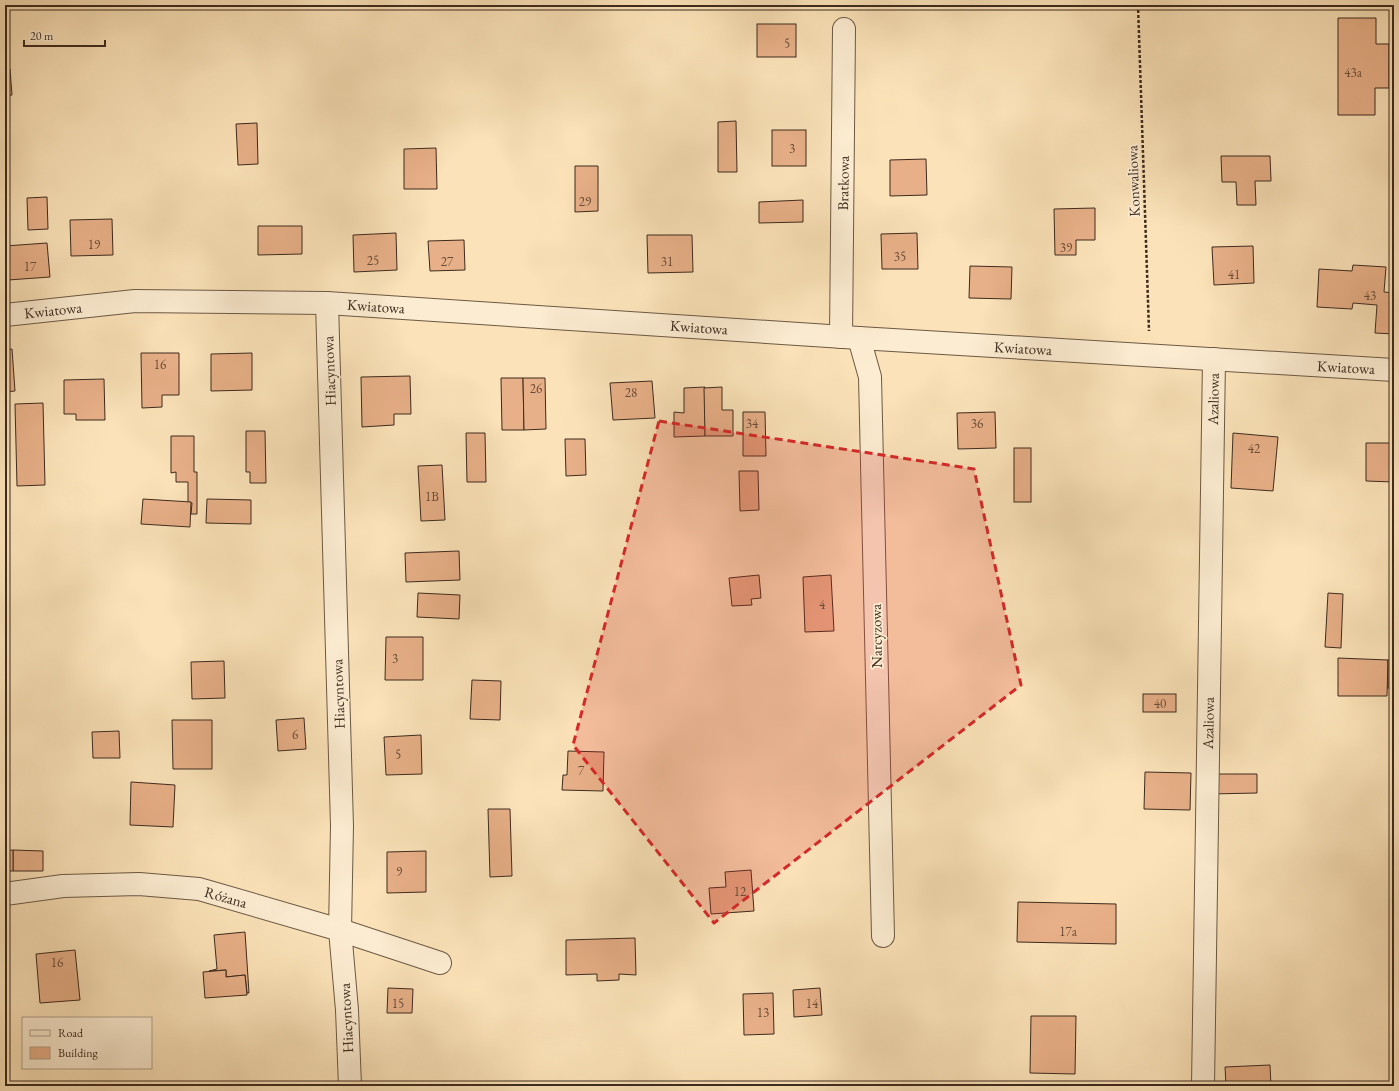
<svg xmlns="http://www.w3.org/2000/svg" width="1399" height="1091" font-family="'EB Garamond',serif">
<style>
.building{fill:#e8b088;stroke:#3d2b1e}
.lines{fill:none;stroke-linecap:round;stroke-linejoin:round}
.minor-casing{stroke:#6c5944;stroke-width:24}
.path{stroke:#3d2b1e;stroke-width:2.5;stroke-dasharray:3 2;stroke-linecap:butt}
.minor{stroke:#fcecd1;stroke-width:22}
.marked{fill:#d62828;fill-opacity:0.2;stroke:#d62828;stroke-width:3;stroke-dasharray:8 5;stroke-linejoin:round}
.labels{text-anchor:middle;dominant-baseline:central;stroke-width:3.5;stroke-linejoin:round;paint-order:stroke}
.number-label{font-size:13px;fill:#684c38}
.street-label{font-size:15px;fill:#3d2b1e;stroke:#fcecd1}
</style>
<rect width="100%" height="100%" fill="#fbe2b8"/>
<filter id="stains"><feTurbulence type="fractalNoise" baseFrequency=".005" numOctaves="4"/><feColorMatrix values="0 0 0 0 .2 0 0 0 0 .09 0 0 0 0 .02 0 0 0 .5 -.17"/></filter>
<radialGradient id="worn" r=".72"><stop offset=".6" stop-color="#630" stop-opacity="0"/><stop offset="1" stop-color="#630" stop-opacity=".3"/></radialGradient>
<!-- building -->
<g class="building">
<path d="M1338 18H1376V44H1389V88H1375V115H1338Z"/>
<rect x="757" y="24" width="39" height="33"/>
<path d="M5 69H10L12 95 5 96Z"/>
<path d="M736 121 737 172H718V122Z"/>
<path d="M257 123 258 164 238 165 236 124Z"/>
<rect x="772" y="130" width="34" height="36"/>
<path d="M436 148 437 189H404V149Z"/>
<path d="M1221 156H1270L1271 181H1255L1256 205H1237L1236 182H1222Z"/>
<path d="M926 159 927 195 890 196V160Z"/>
<path d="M575 166H598V211L575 212Z"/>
<path d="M47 197 48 229 28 230 27 198Z"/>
<path d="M803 200V222L759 223V202Z"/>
<path d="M1095 208V240H1076V255H1055L1054 209Z"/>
<path d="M112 219 113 255 71 256 70 220Z"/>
<path d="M258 226H302V254L258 255Z"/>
<path d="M396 233 397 270 354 272 353 235Z"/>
<path d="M917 233 918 269H882L881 234Z"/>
<path d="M647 235H692L693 272 648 273Z"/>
<path d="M464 240 465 270 430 271 428 241Z"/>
<path d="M47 243 50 277 8 280 5 246Z"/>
<path d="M1253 246 1254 283 1214 285 1212 247Z"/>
<path d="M1353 265 1386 267 1384 292 1394 293V334L1375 333 1377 305 1353 303 1352 309 1317 307 1319 269 1352 271Z"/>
<path d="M970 266 1012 267 1011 299 969 298Z"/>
<path d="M12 349 15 391 5 392V350Z"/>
<path d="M141 353H179V395H162V407L142 408Z"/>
<path d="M252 353V390L211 391V354Z"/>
<path d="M410 376 411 414H394V425L362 427 361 377Z"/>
<path d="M501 378H523L524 430H502Z"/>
<path d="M523 378H545L546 429 524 430Z"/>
<path d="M104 379 105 420H76V414H64V380Z"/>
<path d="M652 381 655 418 613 420 610 383Z"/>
<path d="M705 387V436L674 437V412L684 413V388Z"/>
<path d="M722 387V410H733V436H705L704 388Z"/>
<path d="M43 403 45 485 17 486 15 404Z"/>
<path d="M743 412H765L766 456H743Z"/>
<path d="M995 412 996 448 958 449 957 413Z"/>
<path d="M246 431H265L266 483H250V472H246Z"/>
<path d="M466 433H485L486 482H467Z"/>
<path d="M1233 433 1278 437 1273 491 1231 488Z"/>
<path d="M171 436H194V472H197V514H191L192 503 188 502V482H176V472L171 473Z"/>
<path d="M565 439H585L586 475 566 476Z"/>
<path d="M1366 443H1394V482L1366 481Z"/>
<rect x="1014" y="448" width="17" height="54"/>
<path d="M442 465 445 520 421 521 418 466Z"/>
<path d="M739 471H758L759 510 740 511Z"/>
<path d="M143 499 191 502 190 527 141 524Z"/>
<path d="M207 499 251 500V524L206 523Z"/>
<path d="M459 551 460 580 406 582 405 553Z"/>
<path d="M759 575 761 598 751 599 752 605 732 606 729 578Z"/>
<path d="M831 575 834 631 805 632 803 577Z"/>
<path d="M418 593 460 595 459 619 417 617Z"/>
<path d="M1328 593 1343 594 1341 648 1325 647Z"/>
<path d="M1394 602V636H1391Z"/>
<path d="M386 637H423V680H385Z"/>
<path d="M1338 658 1388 660 1387 696H1338Z"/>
<rect x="1388" y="660" width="6" height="28"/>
<path d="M224 661 225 698 192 699 191 662Z"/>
<path d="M472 680 501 681 500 720 470 719Z"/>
<rect x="1143" y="694" width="33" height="18"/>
<path d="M304 718 306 749 278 751 276 720Z"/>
<path d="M172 720H212V769H173Z"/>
<path d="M119 731 120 758H93L92 732Z"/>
<path d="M421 735 422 774 386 775 384 737Z"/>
<path d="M568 751 604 752 603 791 562 790 563 775H567Z"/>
<path d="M1145 772 1191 773 1190 810 1144 809Z"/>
<path d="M1210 774H1257V793L1210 794Z"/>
<path d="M131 782 175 785 173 827 130 825Z"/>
<path d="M488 809H510L512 876 490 877Z"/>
<path d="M13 850 43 851V871H13Z"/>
<path d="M13 850V871H5V851Z"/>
<path d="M426 851V892L387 893V852Z"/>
<path d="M751 870 754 911 711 914 709 888 726 887 725 872Z"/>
<path d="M1018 902 1116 904V944L1017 942Z"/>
<path d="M245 932 249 993H247L245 975 226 977V970L209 971 217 969 214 935Z"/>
<path d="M635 938 636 975 619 974V980L597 981V974L566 975V940Z"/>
<path d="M75 950 80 1000 40 1003 36 954Z"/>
<path d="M226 970V977L245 975 247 995 205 998 203 972Z"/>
<path d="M388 988 413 989 412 1013H387Z"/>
<path d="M820 988 822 1015 794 1017 793 990Z"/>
<path d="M773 993 774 1034 744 1035 743 994Z"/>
<path d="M1031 1016H1076L1075 1074 1030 1073Z"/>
<path d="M1270 1065 1271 1086H1226L1225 1067Z"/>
<path d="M571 1084 604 1085V1086H571Z"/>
</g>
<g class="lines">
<defs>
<g id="minor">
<path d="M327 303 342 826 340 930 347 1010 350 1086"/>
<path d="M5 315 135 301 327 303 859 338 1394 370"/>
<path d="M841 337 844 29"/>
<path d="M859 338 870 377 883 936"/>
<path d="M5 894 63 886 139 884 199 889 340 930 440 963"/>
<path d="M1203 1086 1214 359"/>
</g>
</defs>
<!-- minor casing -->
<use href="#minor" class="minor-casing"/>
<!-- path -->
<path class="path" d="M1138 5 1149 331"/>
<!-- minor -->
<use href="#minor" class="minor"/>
</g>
<!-- marked area -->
<path class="marked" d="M659 421 974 469 1021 685 714 923 573 745Z"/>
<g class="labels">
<!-- number labels -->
<g class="number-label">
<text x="787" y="43">5</text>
<text x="1353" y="72">43a</text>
<text x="792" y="148">3</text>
<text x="585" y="201">29</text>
<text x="94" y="244">19</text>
<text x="1066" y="247">39</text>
<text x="900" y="256">35</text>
<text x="373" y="260">25</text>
<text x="447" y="261">27</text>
<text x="667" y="261">31</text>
<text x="30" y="266">17</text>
<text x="1234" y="274">41</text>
<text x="1370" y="295">43</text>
<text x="160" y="364">16</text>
<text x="536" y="388">26</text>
<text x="631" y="392">28</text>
<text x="752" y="423">34</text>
<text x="977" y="423">36</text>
<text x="1254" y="448">42</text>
<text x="432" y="496">1B</text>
<text x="822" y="604">4</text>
<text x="395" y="658">3</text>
<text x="1160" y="703">40</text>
<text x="295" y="734">6</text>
<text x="398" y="754">5</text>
<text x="581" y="770">7</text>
<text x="399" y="871">9</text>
<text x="740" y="891">12</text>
<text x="1068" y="931">17a</text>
<text x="57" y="962">16</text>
<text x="398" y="1003">15</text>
<text x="812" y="1003">14</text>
<text x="763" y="1012">13</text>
</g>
<!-- street labels -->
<g class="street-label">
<text transform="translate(1133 181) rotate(-92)">Konwaliowa</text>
<text transform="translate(843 183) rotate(-89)">Bratkowa</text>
<text transform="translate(376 306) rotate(4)">Kwiatowa</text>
<text transform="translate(53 310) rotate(-6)">Kwiatowa</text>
<text transform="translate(699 327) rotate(4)">Kwiatowa</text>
<text transform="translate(1023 348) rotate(3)">Kwiatowa</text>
<text transform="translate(1346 367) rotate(3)">Kwiatowa</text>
<text transform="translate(329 371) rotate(-92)">Hiacyntowa</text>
<text transform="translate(1213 399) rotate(-89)">Azaliowa</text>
<text transform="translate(876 636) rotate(-91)">Narcyzowa</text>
<text transform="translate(338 694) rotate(-92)">Hiacyntowa</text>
<text transform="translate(1208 723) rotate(-89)">Azaliowa</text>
<text transform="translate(226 897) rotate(16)">Różana</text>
<text transform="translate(346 1018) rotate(-93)">Hiacyntowa</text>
</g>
</g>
<!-- margin -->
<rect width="1399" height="1091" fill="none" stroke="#fbe2b8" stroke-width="20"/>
<rect x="6" y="6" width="1387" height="1079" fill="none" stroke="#3d2b1e" stroke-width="2"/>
<rect x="10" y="10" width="1379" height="1071" fill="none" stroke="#3d2b1e"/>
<!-- legend -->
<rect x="22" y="1017" width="130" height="52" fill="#fcecd1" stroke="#b09f89"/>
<rect x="30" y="1030" width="20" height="6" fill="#fcecd1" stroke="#b09f89"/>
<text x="58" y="1037" font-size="12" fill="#3d2b1e">Road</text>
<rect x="30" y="1047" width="20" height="12" fill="#e8b088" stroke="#b09f89"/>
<text x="58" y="1057" font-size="12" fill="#3d2b1e">Building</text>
<!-- scale -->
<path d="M24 40v6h81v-6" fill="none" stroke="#3d2b1e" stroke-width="2"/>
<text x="30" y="40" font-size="12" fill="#3d2b1e" stroke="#fcecd1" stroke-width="3" paint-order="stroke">20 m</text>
<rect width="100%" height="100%" filter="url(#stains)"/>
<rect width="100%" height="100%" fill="url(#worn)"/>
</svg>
